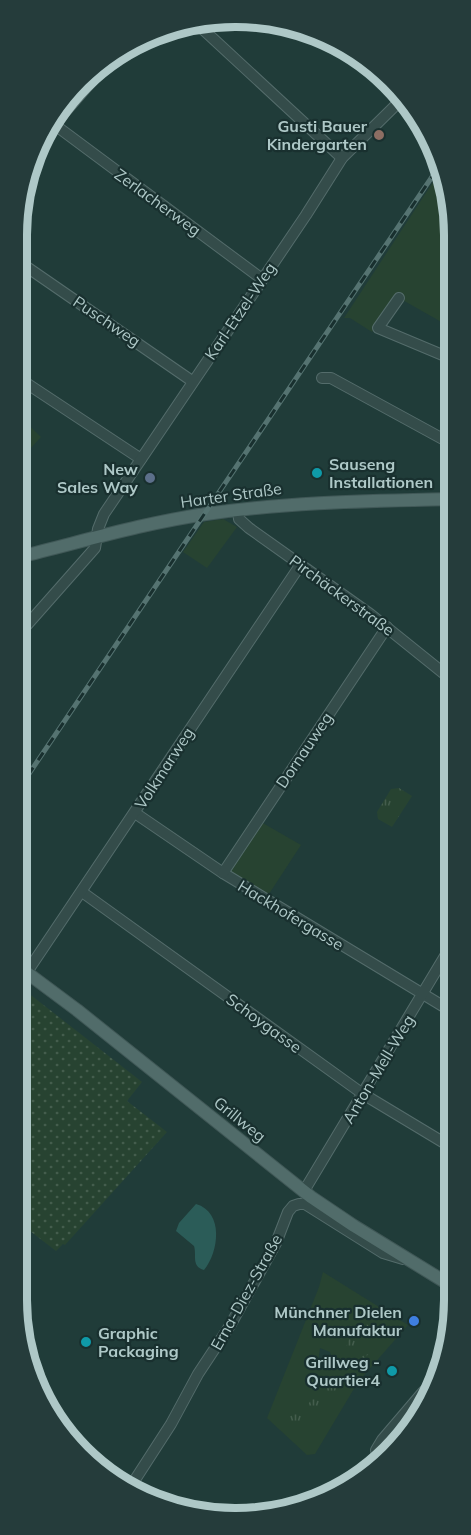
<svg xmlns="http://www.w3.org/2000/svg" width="471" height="1535" font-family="Mulish,sans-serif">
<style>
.grass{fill:#274331;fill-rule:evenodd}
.park{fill:url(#park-tufts)}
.garden{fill:url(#garden-dots)}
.water{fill:#2b5c58}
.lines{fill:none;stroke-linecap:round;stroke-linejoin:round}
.minor-casing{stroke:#546c6b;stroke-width:12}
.major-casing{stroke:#405857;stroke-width:14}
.minor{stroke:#344c4a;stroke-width:10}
.major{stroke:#516c6a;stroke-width:12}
.rail-casing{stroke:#557371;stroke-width:5}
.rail{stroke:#19302f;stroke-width:3;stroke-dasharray:9;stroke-linecap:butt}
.education-dot{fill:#8d6e63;stroke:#19302f;stroke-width:2}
.culture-dot{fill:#0f9aa8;stroke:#19302f;stroke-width:2}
.service-dot{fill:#5c6f8a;stroke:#19302f;stroke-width:2}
.shop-dot{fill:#3f7fe0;stroke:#19302f;stroke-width:2}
.labels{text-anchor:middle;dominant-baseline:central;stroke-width:4.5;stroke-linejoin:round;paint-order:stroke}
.poi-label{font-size:16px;font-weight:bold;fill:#aec8c7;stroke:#19302f;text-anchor:end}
.street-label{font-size:16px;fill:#aec8c7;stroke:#19302f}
.rim{fill:none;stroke:#aec8c7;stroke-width:8}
</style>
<defs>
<pattern id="park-tufts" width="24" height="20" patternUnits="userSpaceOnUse" patternTransform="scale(1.5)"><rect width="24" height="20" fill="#274331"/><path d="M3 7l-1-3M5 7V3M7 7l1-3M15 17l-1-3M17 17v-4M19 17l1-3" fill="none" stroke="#445d4d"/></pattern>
<pattern id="garden-dots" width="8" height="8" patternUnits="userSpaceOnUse" patternTransform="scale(1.5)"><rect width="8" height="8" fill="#274331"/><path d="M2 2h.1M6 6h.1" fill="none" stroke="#445d4d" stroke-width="1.8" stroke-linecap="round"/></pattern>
</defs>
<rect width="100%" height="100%" fill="#203c39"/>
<!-- grass -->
<g class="grass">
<path d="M441 170 453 207 452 328 399 298 372 332 350 318H344Z"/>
<path d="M20 417 41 437 20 460Z"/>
<path d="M223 519 237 527 207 568 183 552 204 522Z"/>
<path d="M261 822 301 845 267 897 231 871V866Z"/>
<path d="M323 1272 408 1325 358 1382 315 1454 307 1455 267 1418 319 1287ZM320 1348 330 1352 335 1368 317 1369Z"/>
</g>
<!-- park -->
<g class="park">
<path d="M399 788 412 796 392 827 378 819 377 812 391 789Z"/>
<path d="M362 1322 377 1329C378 1344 374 1350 363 1359L351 1357 345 1351 351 1332Z"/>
<path d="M333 1369 346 1379 327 1400 307 1429 304 1431 296 1430 280 1415 287 1403H309Z"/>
</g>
<!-- garden -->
<path class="garden" d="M18 985 142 1082 127 1101 167 1132 65 1245 63 1244 56 1251 17 1221Z"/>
<!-- water -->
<path class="water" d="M196 1204C224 1212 219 1252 204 1270 191 1266 197 1256 194 1246L176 1231 179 1223Z"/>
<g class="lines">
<defs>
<g id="minor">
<path d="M194 21 342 158"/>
<path d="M55 125 262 279"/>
<path d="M44 136 118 51"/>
<path d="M21 263 192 381"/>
<path d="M399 298 378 328 452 359"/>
<path d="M322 378H331L452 444"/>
<path d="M20 379 141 459"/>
<path d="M238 510 239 519 249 528 370 614 452 680"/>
<path d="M19 634 95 548 98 529 104 514 306 215 342 158 404 97"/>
<path d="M135 813 223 873 451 1011"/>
<path d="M223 873 387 627"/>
<path d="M82 892 363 1094 451 1147"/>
<path d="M27 972 301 564"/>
<path d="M304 1191 451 946"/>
<path d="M378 1461 376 1450 382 1440 423 1392 428 1387 431 1388"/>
<path d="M129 1489 171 1424 198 1374 231 1324 276 1243 288 1212 293 1206 299 1204H305L383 1253 403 1259"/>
</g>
<g id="major">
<path d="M19 557C81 542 143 523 206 514 288 502 370 501 452 499"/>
<path d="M18 966 77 1010 311 1197 354 1226 450 1285"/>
</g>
</defs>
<!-- minor casing -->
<use href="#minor" class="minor-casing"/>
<!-- major casing -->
<use href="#major" class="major-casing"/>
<!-- minor -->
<use href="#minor" class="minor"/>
<!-- major -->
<use href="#major" class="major"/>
<defs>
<path id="rail" d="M18 790 440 165"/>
</defs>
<!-- rail casing -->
<use href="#rail" class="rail-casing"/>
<!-- rail -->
<use href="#rail" class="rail"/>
</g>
<!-- markers -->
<circle class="education-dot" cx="379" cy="135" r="6"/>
<g class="culture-dot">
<circle cx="317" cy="473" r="6"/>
<circle cx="86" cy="1342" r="6"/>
<circle cx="392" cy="1371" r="6"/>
</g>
<circle class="service-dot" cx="150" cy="478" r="6"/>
<circle class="shop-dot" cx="414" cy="1321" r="6"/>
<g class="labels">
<!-- poi labels -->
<g class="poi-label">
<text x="367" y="126">Gusti Bauer<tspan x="367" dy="18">Kindergarten</tspan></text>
<text x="329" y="464" text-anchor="start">Sauseng<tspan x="329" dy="18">Installationen</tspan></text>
<text x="138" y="469">New<tspan x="138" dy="18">Sales Way</tspan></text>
<text x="402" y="1312">Münchner Dielen<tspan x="402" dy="18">Manufaktur</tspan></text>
<text x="98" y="1333" text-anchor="start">Graphic<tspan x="98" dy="18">Packaging</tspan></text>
<text x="380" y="1362">Grillweg -<tspan x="380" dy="18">Quartier4</tspan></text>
</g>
<!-- street labels -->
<g class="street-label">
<text transform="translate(158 202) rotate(36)">Zerlacherweg</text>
<text transform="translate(240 311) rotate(-56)">Karl-Etzel-Weg</text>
<text transform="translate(107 321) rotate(34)">Puschweg</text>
<text transform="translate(231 495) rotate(-8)">Harter Straße</text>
<text transform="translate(342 595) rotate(36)">Pirchäckerstraße</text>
<text transform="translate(304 750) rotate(-56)">Dornauweg</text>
<text transform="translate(164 768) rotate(-57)">Volkmarweg</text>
<text transform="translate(291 915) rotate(31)">Hackhofergasse</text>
<text transform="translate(264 1023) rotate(36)">Schoygasse</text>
<text transform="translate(378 1069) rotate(-59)">Anton-Mell-Weg</text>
<text transform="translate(240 1119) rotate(39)">Grillweg</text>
<text transform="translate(246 1292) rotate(-61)">Erna-Diez-Straße</text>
</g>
</g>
<!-- crop -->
<path d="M0 0H471V1535H0ZM235 27H236A208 208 0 0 1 444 235V1300A208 208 0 0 1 236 1508H235A208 208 0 0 1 27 1300V235A208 208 0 0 1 235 27Z" fill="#253c3b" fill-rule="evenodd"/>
<path class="rim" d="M235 27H236A208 208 0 0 1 444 235V1300A208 208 0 0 1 236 1508H235A208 208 0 0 1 27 1300V235A208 208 0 0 1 235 27Z"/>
</svg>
